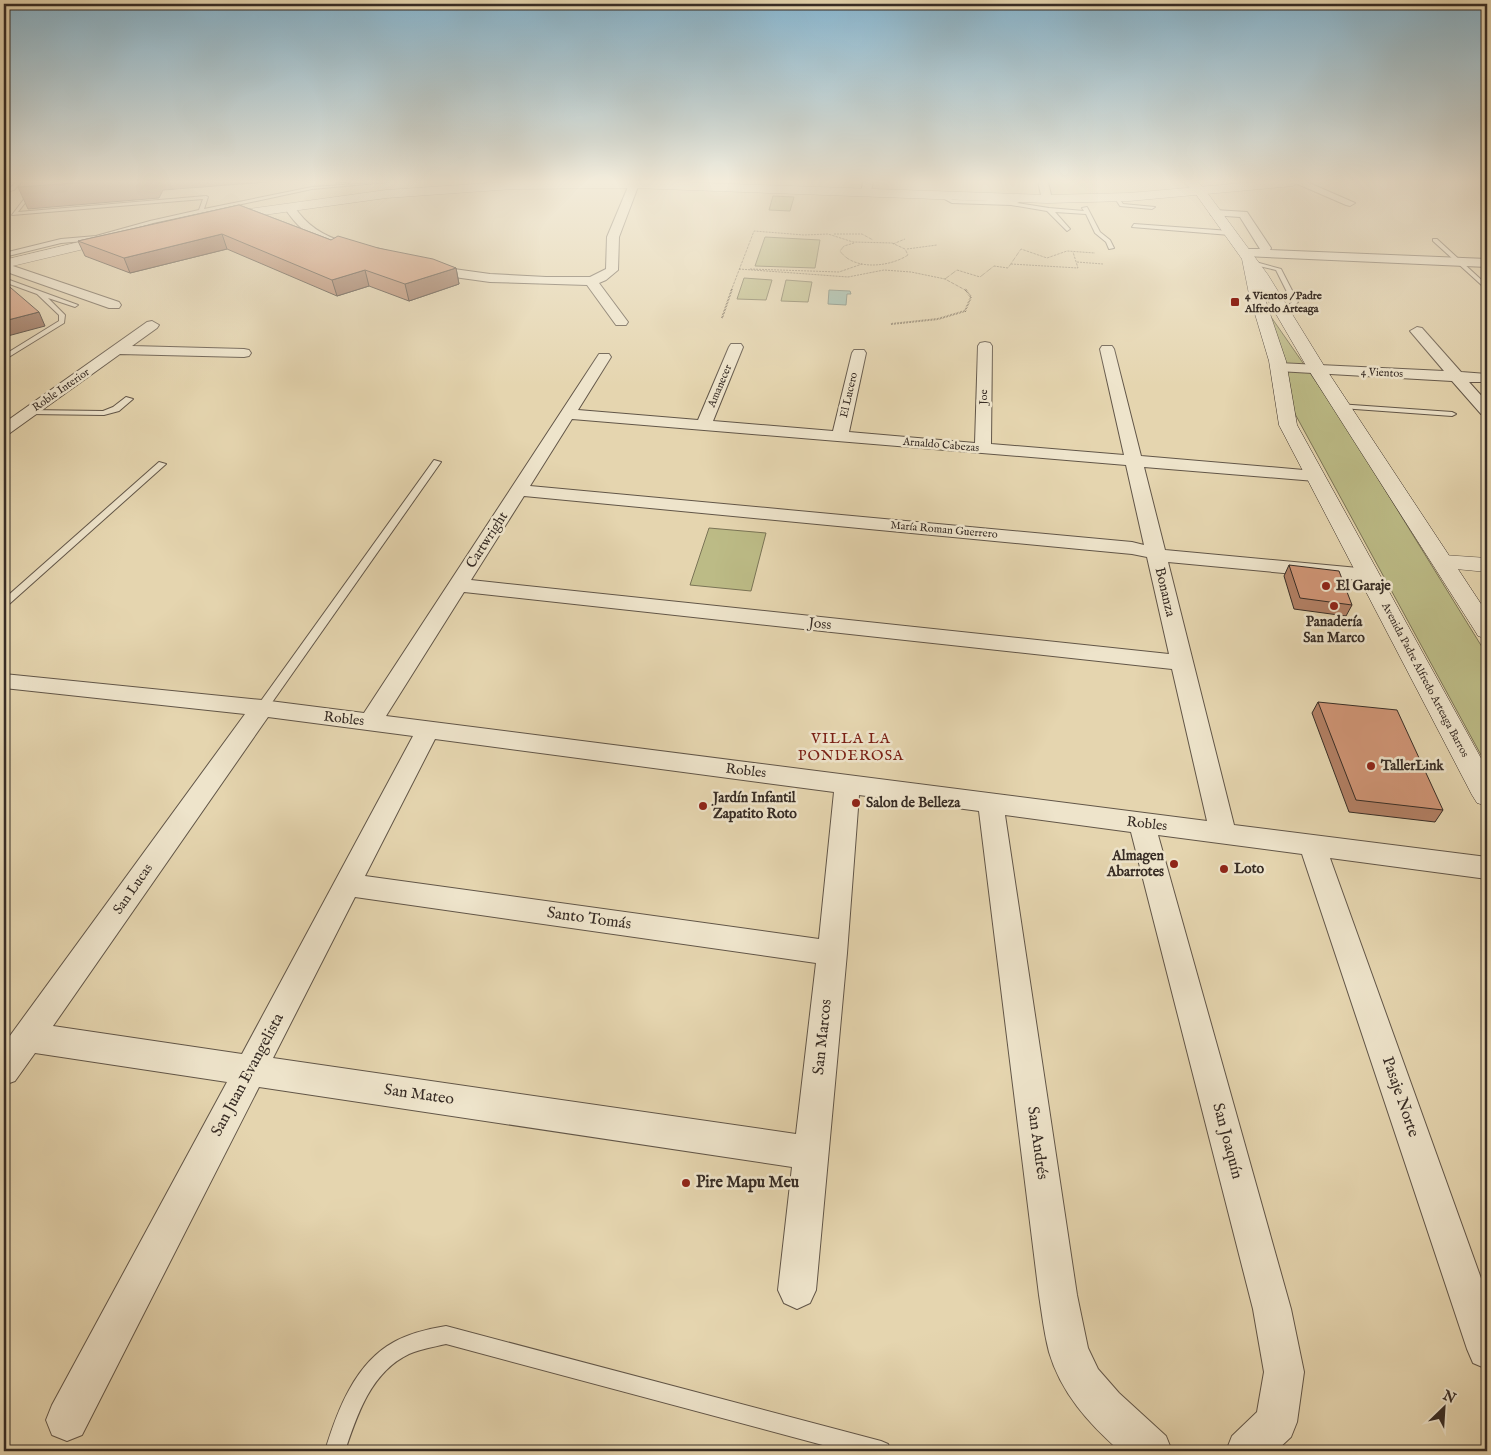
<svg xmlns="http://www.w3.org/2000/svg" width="1491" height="1455" font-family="'IM FELL English',serif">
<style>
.green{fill:#bcbb86;stroke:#7a7456}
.water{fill:#96b9ab;stroke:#708175}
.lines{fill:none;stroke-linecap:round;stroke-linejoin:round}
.service-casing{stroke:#625648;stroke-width:2}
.minor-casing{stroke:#625648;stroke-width:2}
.tertiary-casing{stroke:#625648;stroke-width:1}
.secondary-casing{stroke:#372c25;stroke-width:1}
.path-far1{stroke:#372c25;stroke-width:1;stroke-dasharray:0.5 1;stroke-linecap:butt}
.path{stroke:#372c25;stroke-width:2;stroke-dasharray:0.5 1;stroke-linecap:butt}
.service{fill:#eee4cb;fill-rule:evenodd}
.minor{fill:#eee4cb;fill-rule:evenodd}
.tertiary{fill:#eee4cb;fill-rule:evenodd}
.secondary{fill:#eee4cb;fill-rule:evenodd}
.wall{fill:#b38065;stroke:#372c25}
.shaded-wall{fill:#926853;stroke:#372c25}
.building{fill:#d09576;stroke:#372c25}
.poi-dot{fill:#8f2418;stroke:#eee4cb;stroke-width:2}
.labels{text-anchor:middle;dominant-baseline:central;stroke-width:5;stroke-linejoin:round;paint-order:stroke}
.far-poi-label{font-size:11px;font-weight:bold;fill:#372c25;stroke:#eee4cb;text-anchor:start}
.far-street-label{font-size:11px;fill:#372c25;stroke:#eee4cb}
.street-label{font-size:14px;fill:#372c25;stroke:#eee4cb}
.poi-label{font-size:14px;font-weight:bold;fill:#372c25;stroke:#eee4cb;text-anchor:start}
.neighbourhood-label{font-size:15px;letter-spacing:1px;fill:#7a1f14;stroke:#eee4cb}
.near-street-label{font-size:16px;fill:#372c25;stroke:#eee4cb}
.near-poi-label{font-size:16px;font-weight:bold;fill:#372c25;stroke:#eee4cb;text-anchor:start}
</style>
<rect width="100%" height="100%" fill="#e5d5af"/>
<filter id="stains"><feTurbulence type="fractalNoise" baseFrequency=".004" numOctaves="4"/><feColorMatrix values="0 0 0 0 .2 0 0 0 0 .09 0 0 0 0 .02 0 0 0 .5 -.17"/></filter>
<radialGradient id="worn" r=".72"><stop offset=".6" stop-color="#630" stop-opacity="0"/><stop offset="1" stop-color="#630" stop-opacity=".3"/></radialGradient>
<!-- green -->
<g class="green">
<path d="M773 196 794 197 790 211 769 210Z"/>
<path d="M765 237 820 240 815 268 755 266Z"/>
<path d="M744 278 772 280 766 300 737 299Z"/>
<path d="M786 280 812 282 808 302 781 301Z"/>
<path d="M1269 314 1337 412 1487 655V766L1288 401Z"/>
<path d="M709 528 766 533 751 591 690 585Z"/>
</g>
<!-- water -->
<path class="water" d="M829 290 850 291 851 294H847L846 305 828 304Z"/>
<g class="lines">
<defs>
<g id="service">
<path d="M16 182H21L14 190 4 192V190L10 188Z"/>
<path d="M37 182H41L18 212 206 196 208 197 204 209 312 187 387 182 312 189 153 223 96 240 61 243 4 257V253L61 239 96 236 150 221 199 210 203 199 12 215Z"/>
<path d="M943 195 953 200 1010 201 1022 198 1024 200 1017 203 1049 208 1084 211 1082 208 1087 207 1100 232 1110 240 1114 248 1109 249 1106 242 1095 233 1086 214 1055 212 1070 229 1067 231 1047 211 1011 205 952 203 941 197Z"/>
<path d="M1114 197H1118L1123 204 1155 207 1152 209 1120 206Z"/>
<path d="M1134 224 1230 231 1233 233 1230 235 1132 227Z"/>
<path d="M1433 239H1437L1487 285V290L1433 241Z"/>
<path d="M1252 261 1281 269 1298 302 1286 313 1281 312 1292 302 1276 270 1250 264Z"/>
<path d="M4 278 78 305 75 307 48 298 65 315 64 323 4 360V355L59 321V315L37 294 4 282Z"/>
<path d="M126 397 133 399 119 411 104 415 29 414 25 412 29 410 103 411 113 407Z"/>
<path d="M1338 404 1452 412 1456 414 1452 416 1341 408H1338Z"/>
<path d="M434 460 441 462 266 711H258L256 708 258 705Z"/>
<path d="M159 462 166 464 7 606 4 607V599Z"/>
<path d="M446 1326 881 1441 888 1444 891 1451H845L446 1344C433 1347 421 1349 409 1354 371 1372 357 1415 345 1451H325C337 1411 355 1363 394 1342 410 1333 428 1329 446 1326Z"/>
</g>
<g id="minor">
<path d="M630 182H638L639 184 619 237 618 270 606 280 599 283 628 322 626 325H616L587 285 490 282 425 273 419 269 425 265 490 274 546 277H590L606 269 607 237Z"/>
<path d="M863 182H873L870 195H862L861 193Z"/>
<path d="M1038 182H1048L1052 199 1051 201H1043L1042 199Z"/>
<path d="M1293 182H1307L1355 203 1350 206 1346 205Z"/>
<path d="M289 204 293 205C307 226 322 235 346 243L348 245 346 247C340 249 336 247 330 245 309 237 296 226 284 207Z"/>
<path d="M1215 210 1247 212 1271 248 1270 250 1487 259V267L1244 256 1238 252 1240 249H1260L1240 217 1211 215 1210 213Z"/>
<path d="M4 265H10L119 302 121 305 119 308H109L4 271Z"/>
<path d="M152 321 159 325 157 328 132 346 244 349 249 350 251 353 249 356 244 357 120 354 10 433 4 435V423L147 322Z"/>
<path d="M1417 327 1422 328 1461 372 1487 374V382H1469L1487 402V416L1481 414 1452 381 1278 371 1273 370 1271 367 1273 364 1278 363 1444 371 1410 331Z"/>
<path d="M985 342 990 343 992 346 991 444 1124 455 1100 349 1102 346H1112L1114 349 1141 456 1315 471 1321 472 1324 476 1321 480 1315 481 1144 467 1165 550 1369 569 1376 571 1379 575 1376 579 1369 581 1168 562 1234 825 1487 857V879L1330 858 1487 1295V1369L1473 1363 1467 1349 1302 854 1158 835 1291 1309 1304 1372 1297 1422 1291 1437 1276 1451H1226L1232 1436 1257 1412 1264 1372 1253 1309 1131 832 1005 815 1077 1295 1088 1348 1098 1369 1119 1393 1166 1436 1172 1451H1120C1089 1424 1061 1393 1049 1352 1044 1333 1042 1314 1039 1295L979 811 859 795 847 953 816 1290 810 1303 797 1309 784 1303 778 1290 792 1167 259 1087 82 1435 67 1441 52 1435 46 1420 52 1405 227 1082 35 1053 15 1081 4 1085V1044L245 714 4 688V674L262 700 364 713 599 354H609L611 357 578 410 698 420 729 347 731 344H741L743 347 713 421 833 431 852 353 854 350H864L866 353 849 432 975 443 978 346 980 343ZM572 419 1126 465 1144 545 1132 542 530 486ZM524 496 1132 554 1147 557 1169 654 471 580ZM464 592 1172 669 1207 821 386 716ZM268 717 413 736 242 1054 53 1026ZM435 739 834 792 819 939 365 876ZM355 897 816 963 796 1134 273 1058Z"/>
</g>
<g id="tertiary">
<path d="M506 182H673L1047 195 1129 193 1256 182H1299L1293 186 1129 201 1047 203 634 188 512 189 386 198 220 221 214 217 220 213 386 190Z"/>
<path d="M117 233 124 237 122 240 4 268V260Z"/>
<path d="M1443 555 1487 558V572L1435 567 1432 562 1435 557Z"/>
</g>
<path id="secondary" d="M1184 182H1197L1203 187 1268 275 1326 369 1487 613V639L1478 636 1475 631 1308 369 1262 290 1286 361 1297 425 1487 769V806L1477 803 1472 795 1279 425 1269 361 1249 294 1242 259 1195 193Z"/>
</defs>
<!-- service casing -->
<use href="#service" class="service-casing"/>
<!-- minor casing -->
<use href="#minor" class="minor-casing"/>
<!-- tertiary casing -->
<use href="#tertiary" class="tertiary-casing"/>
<!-- secondary casing -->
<use href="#secondary" class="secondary-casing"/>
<!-- path-far1 -->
<g class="path-far1">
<path d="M834 234H862L873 240"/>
<path d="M893 244 905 239"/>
<path d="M907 249 937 245"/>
<path d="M1077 262 1103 264"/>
<path d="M1011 264 1078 268 1073 252"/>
<path d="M739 269 848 277 884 270 911 272 945 279 967 291"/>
<path d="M750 269 839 272 862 264"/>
<path d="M945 279 957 270 980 277 994 266 1008 268 1021 249 1047 258 1067 251 1095 253"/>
<path d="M731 291 754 231 804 235 828 234 853 242 892 243 905 249 908 255C890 267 854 271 840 251L844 246 854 243"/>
</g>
<!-- path -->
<g class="path">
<path d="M722 318 732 289"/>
<path d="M891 324 938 319 965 311 971 297 965 289"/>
</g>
<!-- service -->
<use href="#service" class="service"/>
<!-- minor -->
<use href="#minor" class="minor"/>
<!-- tertiary -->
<use href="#tertiary" class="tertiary"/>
<!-- secondary -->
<use href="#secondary" class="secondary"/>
</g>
<!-- wall -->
<g class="wall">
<path d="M239 205 331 240 378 248 456 268 459 284 409 301 369 286 337 296 227 249 130 273 85 256 78 241Z"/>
<path d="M1289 565 1352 605 1346 616 1294 609 1284 576Z"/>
<path d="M1318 702 1443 810 1435 822 1349 812 1312 713Z"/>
</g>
<!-- shaded-wall -->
<g class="shaded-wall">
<path d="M89 182H267L163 190 159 198 28 209 18 187Z"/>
<path d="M336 182H351L336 183Z"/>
<path d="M222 234 227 249 130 273 124 258Z"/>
<path d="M456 268 459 284 409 301 405 284Z"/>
<path d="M365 270 369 286 337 296 332 280Z"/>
<path d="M39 312 45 326 4 337V321Z"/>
</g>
<!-- building -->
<g class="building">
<path d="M22 182H89L18 187Z"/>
<path d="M239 205 331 240 338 236 378 248 433 259 456 268 405 284 365 270 332 280 222 234 124 258 78 241Z"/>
<path d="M4 282 39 312 4 321Z"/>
<path d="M1289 565 1339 571 1352 605 1300 598Z"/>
<path d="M1318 702 1397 710 1443 810 1356 800Z"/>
</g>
<!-- sky -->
<linearGradient id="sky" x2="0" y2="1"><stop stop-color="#87b6d0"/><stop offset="0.47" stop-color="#f3ecdb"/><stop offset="1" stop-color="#f3ecdb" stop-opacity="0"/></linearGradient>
<rect width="1491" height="386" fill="url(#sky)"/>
<!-- markers -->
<g class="poi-dot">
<rect x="1230" y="297" width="10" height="10" rx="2.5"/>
<circle cx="1326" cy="586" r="5"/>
<circle cx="1334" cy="606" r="5"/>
<circle cx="1371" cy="766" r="5"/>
<circle cx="856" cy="803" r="5"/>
<circle cx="703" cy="806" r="5"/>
<circle cx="1174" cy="864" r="5"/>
<circle cx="1224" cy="869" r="5"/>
<circle cx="686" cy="1183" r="5"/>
</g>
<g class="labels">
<!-- far-poi labels -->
<g class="far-poi-label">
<text x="1245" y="296">4 Vientos / Padre<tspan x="1245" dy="13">Alfredo Arteaga</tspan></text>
</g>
<!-- far-street labels -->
<g class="far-street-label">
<text transform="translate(1382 373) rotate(3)">4 Vientos</text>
<text transform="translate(720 386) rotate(-67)">Amanecer</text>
<text transform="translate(61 390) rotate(-35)">Roble Interior</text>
<text transform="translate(849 395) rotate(-77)">El Lucero</text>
<text transform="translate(984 397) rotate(-89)">Joe</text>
<text transform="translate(941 445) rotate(5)">Arnaldo Cabezas</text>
<text transform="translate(944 530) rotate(5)">María Roman Guerrero</text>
<text transform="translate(1425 680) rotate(62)">Avenida Padre Alfredo Arteaga Barros</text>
</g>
<!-- street labels -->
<g class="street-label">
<text transform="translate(487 540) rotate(-57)">Cartwright</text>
<text transform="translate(1165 592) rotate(77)">Bonanza</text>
<text transform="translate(820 624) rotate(6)">Joss</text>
<text transform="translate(344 719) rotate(7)">Robles</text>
<text transform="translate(746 771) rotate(7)">Robles</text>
<text transform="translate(1147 824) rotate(7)">Robles</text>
<text transform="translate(133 889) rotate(-55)">San Lucas</text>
</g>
<!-- poi labels -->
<g class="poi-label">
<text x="1336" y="586">El Garaje</text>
<text x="1334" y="622" text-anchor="middle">Panadería<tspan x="1334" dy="16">San Marco</tspan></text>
<text x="1381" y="766">TallerLink</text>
<text x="713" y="798">Jardín Infantil<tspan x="713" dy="16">Zapatito Roto</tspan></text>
<text x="866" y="803">Salon de Belleza</text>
<text x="1164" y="856" text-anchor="end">Almagen<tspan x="1164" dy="16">Abarrotes</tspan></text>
<text x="1234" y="869">Loto</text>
</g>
<!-- neighbourhood labels -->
<g class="neighbourhood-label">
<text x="851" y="738">VILLA LA<tspan x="851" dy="17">PONDEROSA</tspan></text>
</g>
<!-- near-street labels -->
<g class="near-street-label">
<text transform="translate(589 919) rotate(8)">Santo Tomás</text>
<text transform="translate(823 1037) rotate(-84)">San Marcos</text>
<text transform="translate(248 1075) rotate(-62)">San Juan Evangelista</text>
<text transform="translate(419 1095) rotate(8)">San Mateo</text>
<text transform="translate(1400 1097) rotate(71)">Pasaje Norte</text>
<text transform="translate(1227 1141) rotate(75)">San Joaquín</text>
<text transform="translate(1037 1143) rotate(82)">San Andrés</text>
</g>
<!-- near-poi labels -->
<g class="near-poi-label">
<text x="696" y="1183">Pire Mapu Meu</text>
</g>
</g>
<!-- margin -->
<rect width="1491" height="1455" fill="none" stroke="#e5d5af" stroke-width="20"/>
<rect x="5" y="5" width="1481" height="1445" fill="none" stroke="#372c25" stroke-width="2.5"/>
<rect x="10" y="10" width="1471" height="1435" fill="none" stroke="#372c25"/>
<!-- north arrow -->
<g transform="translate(1444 1408) rotate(25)" stroke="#eee4cb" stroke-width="4" paint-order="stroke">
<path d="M0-4L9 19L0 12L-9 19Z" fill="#372c25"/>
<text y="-8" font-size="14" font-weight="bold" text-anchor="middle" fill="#372c25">N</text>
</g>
<rect width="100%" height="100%" filter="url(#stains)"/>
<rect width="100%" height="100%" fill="url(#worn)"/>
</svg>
